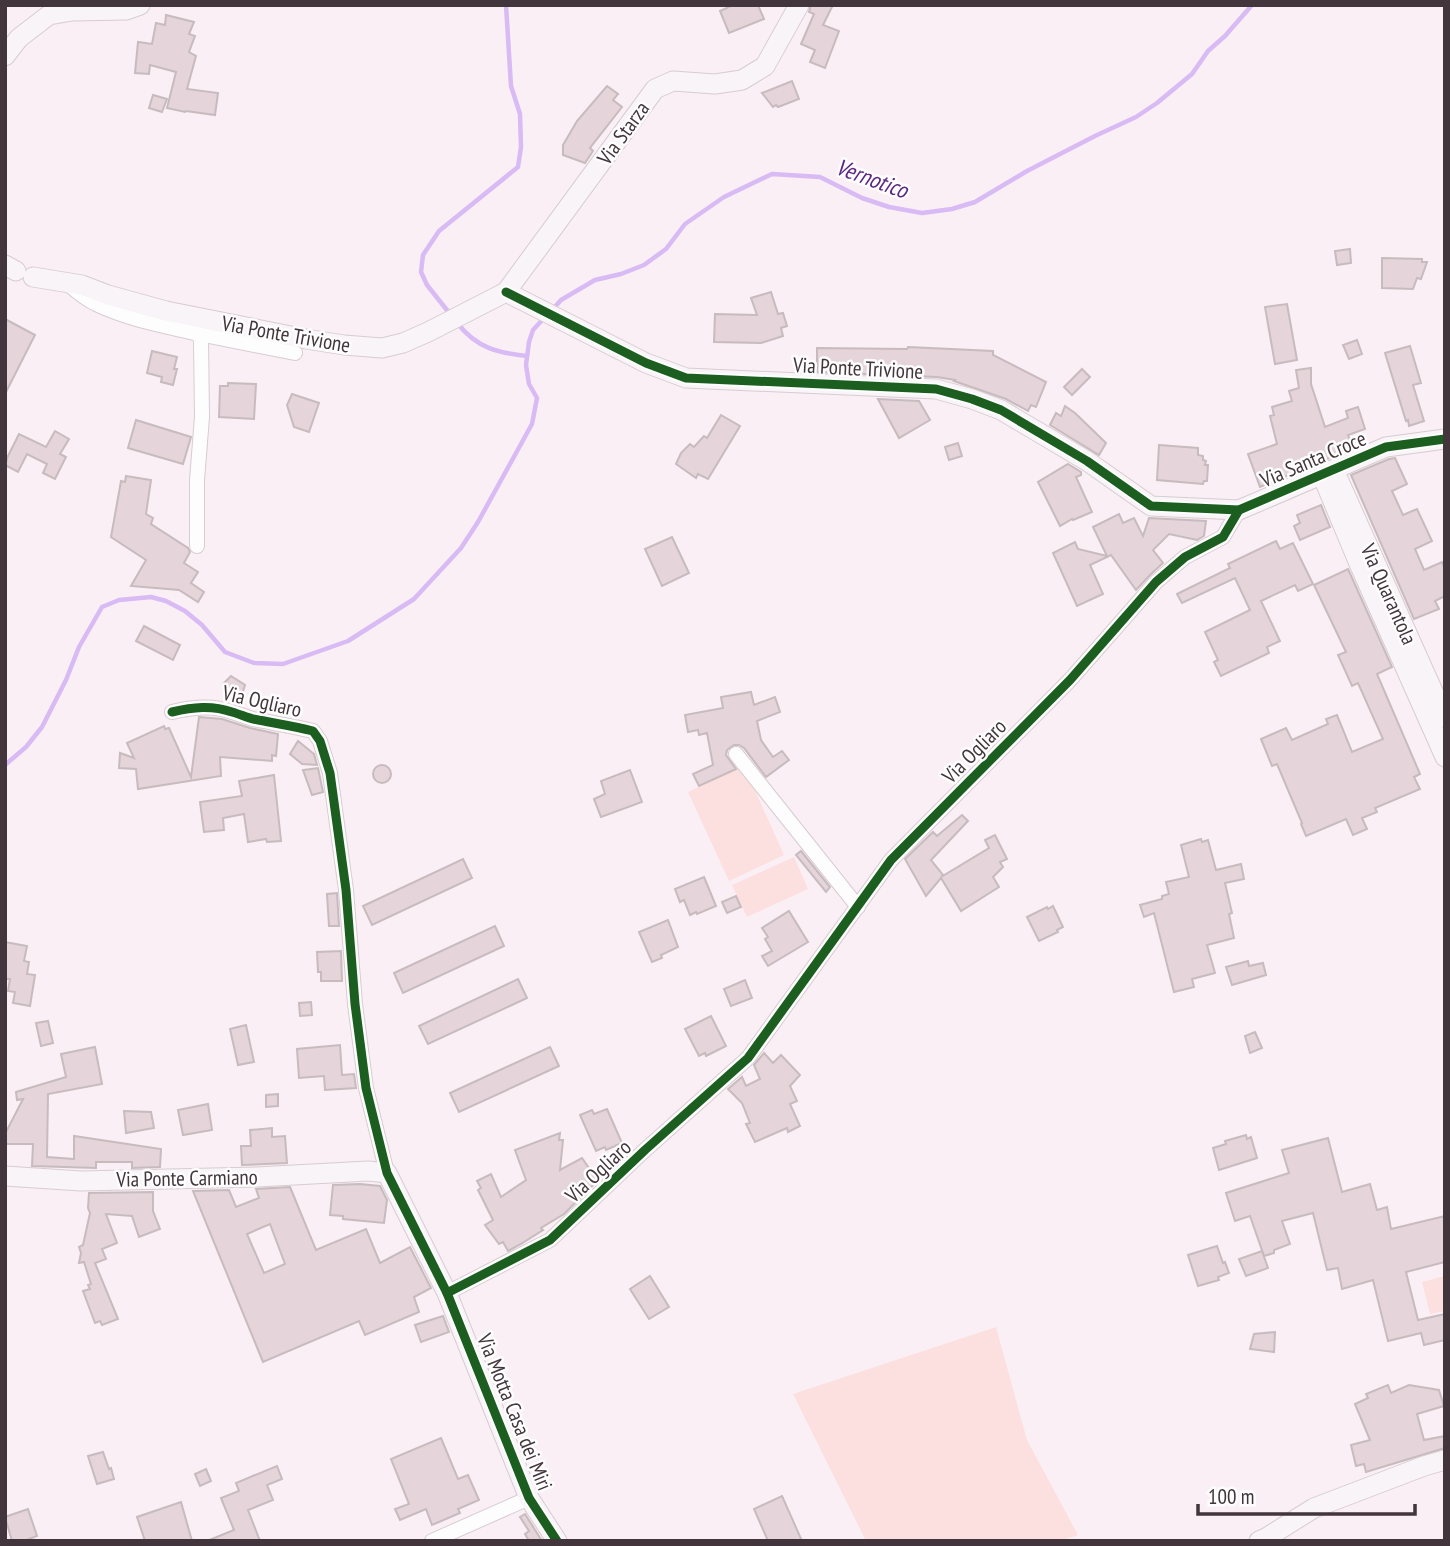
<svg xmlns="http://www.w3.org/2000/svg" width="1450" height="1546" font-family="'PT Sans Narrow',sans-serif">
<style>
.green{fill:#fce0df}
.lines{fill:none;stroke-linecap:round;stroke-linejoin:round}
.stream{stroke:#d8baf4;stroke-width:4.5}
.building{fill:#e5d4d9;stroke:#c7bbbe;stroke-width:2;fill-rule:evenodd}
.street-casing{stroke:#d7ccd1;stroke-width:16}
.secondary-casing{stroke:#d7ccd1;stroke-width:21}
.street{stroke:#fefdfd;stroke-width:14}
.secondary{stroke:#f8f4f7;stroke-width:19}
.cycleway-casing{stroke:#fdfdfd;stroke-width:13}
.cycleway{stroke:#1b5e20;stroke-width:9}
.labels{text-anchor:middle;dominant-baseline:central;stroke-width:5;stroke-linejoin:round;paint-order:stroke}
.street-label{font-size:21px;fill:#42353b;stroke:#fdfdfd}
.water-label{font-size:23px;font-style:italic;fill:#5c2886;stroke:#fdfdfd}
</style>
<rect width="100%" height="100%" fill="#faeff4"/>
<!-- green -->
<g class="green">
<path d="M744 766 784 855 729 881 688 792Z"/>
<path d="M794 857 808 889 747 917 732 885Z"/>
<path d="M1445 1276V1311L1430 1314 1422 1282Z"/>
<path d="M996 1327 1027 1440 1078 1535 1059 1541H866L793 1394Z"/>
</g>
<g class="lines">
<!-- stream -->
<g class="stream">
<path d="M553 309 561 300 595 280 621 274 644 265 666 249 685 224 724 197 772 174 820 177 862 198 889 207 922 213 952 209 975 202 1027 171 1095 136 1136 117 1157 103 1192 74 1208 51 1225 36 1252 5"/>
<path d="M450 314 427 285 421 272 423 255 439 231 518 167 521 147 520 114 511 86 506 5"/>
<path d="M458 324C477 348 498 353 527 356"/>
<path d="M5 765 26 747 42 727 66 680 79 647 102 607 119 600 151 597 166 601 185 611 202 625 225 652 254 663 283 664 348 641 414 599 461 548 478 522 532 424 537 398 529 384 526 365 529 342 533 330 544 318"/>
</g>
</g>
<!-- building -->
<g class="building">
<path d="M733 5H758L764 19 729 33 720 11Z"/>
<path d="M811 5H833L823 25 839 31 825 68 810 62 815 50 801 44 814 14 809 12Z"/>
<path d="M166 15 194 22 189 34 195 36 189 52 196 56 187 89 218 93 215 115 186 111 185 112 167 108 176 72 150 65 149 74 135 73 138 42 152 44 156 23 165 25Z"/>
<path d="M792 81 799 99 778 107 776 105 773 107 762 93Z"/>
<path d="M607 86 618 94 613 100 622 107 590 148 593 151 585 163 563 155V145L577 121Z"/>
<path d="M153 95 167 99 162 112 149 108Z"/>
<path d="M1350 249 1351 263 1337 265 1335 251Z"/>
<path d="M1382 258 1422 259V262H1427L1421 279 1417 278 1413 289 1382 288Z"/>
<path d="M771 292 778 314 783 313 787 326 781 328 783 336 761 343 714 342 715 314 757 315 751 298Z"/>
<path d="M1287 304 1297 360 1275 364 1265 307Z"/>
<path d="M5 319 35 335 5 394Z"/>
<path d="M1357 340 1362 354 1349 359 1343 345Z"/>
<path d="M1410 346 1421 383 1413 385 1424 421 1409 426 1408 420 1406 421 1385 353Z"/>
<path d="M908 347 993 351V355L1046 382 1036 407 1031 405 1028 411 1006 399 954 381 955 380 937 377 817 372V348L907 349Z"/>
<path d="M152 351 177 357 174 369H177L173 385 161 382 162 377 147 373Z"/>
<path d="M1311 368V384L1325 427 1348 418 1346 411 1358 407 1365 429 1348 435 1353 448 1260 487 1248 454 1277 444 1270 416 1274 415 1272 407 1292 401 1289 391 1299 388 1296 370Z"/>
<path d="M1082 369 1090 377 1072 395 1064 387Z"/>
<path d="M228 383 256 384 254 419 219 417 220 386H228Z"/>
<path d="M292 394 319 403 309 432 294 427 287 405Z"/>
<path d="M878 399 919 401 930 420 899 438Z"/>
<path d="M1065 406 1075 413 1106 443 1099 455 1050 425 1056 413 1061 416Z"/>
<path d="M721 415 740 426 708 479 698 474 696 478 676 464 681 453 690 444 694 447 704 436 707 438Z"/>
<path d="M136 420 191 437 183 464 128 448Z"/>
<path d="M55 431 69 439 60 454 66 457 55 479 43 473 47 464 27 454 18 472 5 465 8 456 19 434 46 447Z"/>
<path d="M958 443 962 456 949 460 945 447Z"/>
<path d="M1159 445 1198 448V455L1203 456V460L1206 461 1205 465H1208L1207 481H1204L1203 484 1157 480Z"/>
<path d="M1395 458 1407 484 1392 491 1403 515 1417 509 1432 541 1415 549 1424 570 1442 562 1445 569V596L1435 601 1439 609 1414 619 1351 475 1389 459Z"/>
<path d="M1068 464 1081 472V475L1076 477 1092 512 1073 520 1072 519 1060 526 1038 482Z"/>
<path d="M126 476 151 480 146 514 153 518 151 524 188 548 190 552 184 563 198 572 191 583 204 592 198 602 179 590 131 586 146 560 111 537 121 481 125 482Z"/>
<path d="M1321 505 1330 527 1300 540 1294 526 1300 523 1297 515Z"/>
<path d="M1119 514 1123 523 1134 518 1143 536 1149 518 1206 521 1204 536 1197 540 1169 534 1153 550 1163 563 1150 575 1136 590 1111 555 1090 565 1103 594 1077 606 1053 553 1075 542 1078 549 1107 556 1093 527Z"/>
<path d="M672 537 689 573 662 586 645 549Z"/>
<path d="M1276 541 1280 549 1293 543 1313 584 1298 591 1295 585 1261 601 1280 641 1267 647 1269 653 1221 676 1214 662 1218 660 1205 632 1250 610 1235 578 1182 603 1177 594 1230 568 1228 564Z"/>
<path d="M1348 569 1392 667 1377 674 1420 774 1414 777 1420 789 1375 808 1377 812 1362 818 1367 829 1353 835 1346 819 1306 836 1301 824 1302 823 1277 764 1272 766 1261 739 1286 728 1292 740 1328 724 1326 719 1337 715 1352 752 1383 739 1358 683 1352 686 1338 655 1346 652 1314 585Z"/>
<path d="M144 626 180 645 173 660 136 641Z"/>
<path d="M231 676 245 685 241 698 223 684Z"/>
<path d="M751 692 754 705 775 697 780 712 757 721 761 740 773 757 782 751 789 760 766 777 744 748 739 745H734L727 750 726 755 736 769 699 786 693 774 713 765 707 733 699 735 698 730 688 732 685 715 723 708 721 697Z"/>
<path d="M199 717 222 719 250 728 278 734 276 756 272 755V761L220 757 221 776 138 789 136 769 119 768 120 753 134 758 127 743 164 726 165 729 169 728 191 777Z"/>
<path d="M298 741 314 754 317 765 302 764 290 754Z"/>
<circle cx="382" cy="774" r="9"/>
<path d="M318 768 323 792 312 795 303 770Z"/>
<path d="M630 770 642 802 601 817 594 799 605 794 601 781Z"/>
<path d="M274 775 281 841 267 842 266 839 248 842 244 814 223 818 224 830 204 832 200 802 242 796 239 781Z"/>
<path d="M962 815 968 821 931 860 943 875 941 877 989 848 985 840 995 835 1007 859 1000 862 1003 867 993 877 999 887 961 911 941 878 926 896 905 859 933 832 937 836Z"/>
<path d="M1201 839 1202 842 1208 840 1216 870 1241 864 1244 879 1225 883 1232 913 1229 914 1234 938 1207 945 1215 973 1192 979 1194 987 1174 992 1154 913 1144 917 1140 905 1162 899V896L1169 894 1166 882 1189 877 1181 845Z"/>
<path d="M801 851 830 887 826 892 796 855Z"/>
<path d="M463 859 472 878 372 925 363 906Z"/>
<path d="M704 877 716 906 697 914 696 912 690 915 684 900 680 902 675 889Z"/>
<path d="M337 893 339 926H329L327 894Z"/>
<path d="M736 896 741 907 727 913 722 902Z"/>
<path d="M1053 906 1063 927 1057 930 1058 932 1039 941 1027 917 1047 907 1048 909Z"/>
<path d="M789 911 808 942 768 966 762 956 772 951 765 939 768 937 762 928Z"/>
<path d="M668 920 678 947 661 955 662 958 652 962 639 932Z"/>
<path d="M495 926 504 946 403 993 394 973Z"/>
<path d="M5 942 27 946 24 961 29 962 27 974 35 975 30 1006 13 1003 15 992 8 991 10 979H5Z"/>
<path d="M341 951 342 981H321V972H318L317 952Z"/>
<path d="M1248 961 1249 966 1263 963 1266 975 1232 985 1226 967Z"/>
<path d="M518 979 527 998 428 1044 419 1026Z"/>
<path d="M745 980 752 998 731 1006 724 989Z"/>
<path d="M311 1002 312 1015 300 1016 299 1003Z"/>
<path d="M711 1016 726 1046 706 1056 705 1053 699 1056 685 1029Z"/>
<path d="M48 1021 53 1043 41 1046 36 1023Z"/>
<path d="M246 1025 254 1062 238 1065 230 1029Z"/>
<path d="M1255 1032 1262 1048 1250 1053 1245 1036Z"/>
<path d="M340 1045 342 1075 354 1074 356 1088 325 1090 324 1076 299 1078 297 1049Z"/>
<path d="M95 1047 102 1084 48 1094 47 1157 74 1159V1136L161 1149 160 1167 132 1168V1162H96V1168L32 1166 33 1144H5V1134L23 1099 17 1100 16 1092 66 1077 61 1054Z"/>
<path d="M550 1047 559 1066 459 1112 450 1093Z"/>
<path d="M764 1053 773 1063 781 1055 800 1075 790 1086 797 1101 790 1104 800 1126 788 1132 787 1128 755 1142 746 1124 750 1123 742 1103 728 1089 742 1077 746 1086 760 1079 754 1065Z"/>
<path d="M278 1094V1106L266 1107V1095Z"/>
<path d="M208 1104 212 1130 183 1135 178 1110Z"/>
<path d="M607 1109 622 1143 606 1150 605 1147 596 1151 580 1115 592 1110 594 1114Z"/>
<path d="M124 1111 151 1112 154 1128 126 1133Z"/>
<path d="M272 1128V1137L285 1136 287 1163 242 1165 241 1146H251L250 1130Z"/>
<path d="M560 1133 559 1140H563L560 1170 582 1158 598 1181 579 1197 580 1198 564 1214 541 1228 543 1230 521 1244 508 1251 503 1242 499 1244 485 1225 493 1220 478 1190 481 1188 477 1181 491 1174 501 1197 526 1180 515 1150Z"/>
<path d="M1246 1135 1247 1139 1251 1137 1257 1158 1219 1170 1213 1148 1226 1144 1225 1141Z"/>
<path d="M1328 1138 1342 1192 1370 1184 1377 1210 1387 1207 1391 1229 1445 1216V1262L1406 1272 1418 1320 1445 1314V1340L1424 1345 1421 1333 1388 1341 1373 1280 1342 1289 1338 1268 1327 1270 1313 1213 1282 1221 1290 1244 1274 1250V1253L1264 1256 1250 1216 1235 1221 1226 1193 1289 1173 1282 1150Z"/>
<path d="M360 1184 380 1186 387 1200 384 1223 343 1219V1216L330 1215 333 1185Z"/>
<path d="M290 1187 316 1250 366 1229 380 1263 410 1247 431 1288 414 1297 419 1312 365 1335 359 1321 263 1362 193 1191 229 1190 236 1207 259 1198 256 1189ZM270 1224 285 1264 264 1273 247 1234Z"/>
<path d="M153 1192V1211L160 1229 139 1237 132 1216 106 1214 117 1243 102 1249 106 1259 95 1263 118 1319 102 1325 100 1321 95 1323 83 1291 90 1289 88 1285 91 1284 84 1262 79 1263 81 1253 79 1247 83 1245 90 1213 88 1208 89 1193Z"/>
<path d="M1217 1246 1223 1263 1225 1262 1229 1273 1218 1277 1219 1280 1198 1286 1188 1255Z"/>
<path d="M1262 1251 1268 1268 1246 1276 1239 1259Z"/>
<path d="M650 1276 669 1307 649 1319 630 1289Z"/>
<path d="M443 1316 449 1332 421 1342 415 1325Z"/>
<path d="M1275 1332 1274 1352 1250 1349 1254 1334Z"/>
<path d="M1388 1385 1391 1393 1409 1385 1439 1390 1444 1406 1417 1414 1424 1440 1445 1436V1448L1366 1472 1364 1464 1356 1466 1351 1445 1370 1440 1355 1404 1368 1398 1366 1394Z"/>
<path d="M441 1438 458 1479 468 1475 479 1500 458 1509 460 1513 432 1525 426 1509 400 1520 395 1509 409 1504 391 1459Z"/>
<path d="M103 1452 109 1469 111 1468 114 1479 97 1484 88 1456Z"/>
<path d="M277 1466 282 1479 267 1485 273 1500 248 1510 260 1541H207L234 1530 221 1498 239 1491 236 1483Z"/>
<path d="M206 1469 211 1481 200 1486 195 1474Z"/>
<path d="M782 1496 802 1541H768L754 1509Z"/>
<path d="M181 1502 192 1541H145L137 1517Z"/>
<path d="M28 1509 37 1536 24 1541H12L5 1517Z"/>
<path d="M525 1514 542 1541H529L525 1534 529 1531 520 1517Z"/>
</g>
<g class="lines">
<defs>
<g id="street">
<path d="M67 283C77 292 87 300 98 305 130 320 165 326 199 334L201 341 202 417 197 480V546"/>
<path d="M199 334 295 353"/>
<path d="M172 712C193 707 212 705 232 712 239 714 246 717 253 719 273 723 293 726 313 731L320 741 330 773 346 890 355 1004 366 1088 387 1173"/>
<path d="M736 754 858 907"/>
<path d="M447 1293 550 1240 645 1150 748 1058 891 860 1070 680 1156 582 1185 557 1223 537 1239 510"/>
<path d="M432 1541 529 1498"/>
</g>
<g id="secondary">
<path d="M5 56 19 38 49 15 72 11 126 10 140 5"/>
<path d="M5 265 16 271"/>
<path d="M33 277 82 285 108 295 166 311 306 339 344 345 382 348 403 343 428 332 506 292 655 89 673 81 715 84 742 80 765 66 799 5"/>
<path d="M506 292 646 363 686 378 936 389 972 399 1001 410 1087 461 1151 506 1239 510 1386 447 1445 439"/>
<path d="M1334 470 1445 718"/>
<path d="M1322 475 1360 566 1445 757"/>
<path d="M5 1176 81 1181 257 1177 368 1171 387 1173 447 1293 529 1498 557 1541"/>
<path d="M1259 1541 1266 1538 1314 1508 1424 1466 1445 1460"/>
</g>
</defs>
<!-- street casing -->
<use href="#street" class="street-casing"/>
<!-- secondary casing -->
<use href="#secondary" class="secondary-casing"/>
<!-- street -->
<use href="#street" class="street"/>
<!-- secondary -->
<use href="#secondary" class="secondary"/>
<defs>
<g id="cycleway">
<path d="M506 292 646 363 686 378 936 389 972 399 1001 410 1087 461 1151 506 1239 510 1386 447 1445 439"/>
<path d="M172 712C193 707 212 705 232 712 239 714 246 717 253 719 273 723 293 726 313 731L320 741 330 773 346 890 355 1004 366 1088 387 1173 447 1293 529 1498 557 1541"/>
<path d="M447 1293 550 1240 645 1150 748 1058 891 860 1070 680 1156 582 1185 557 1223 537 1239 510"/>
</g>
</defs>
<!-- cycleway casing -->
<use href="#cycleway" class="cycleway-casing"/>
<!-- cycleway -->
<use href="#cycleway" class="cycleway"/>
</g>
<g class="labels">
<!-- street labels -->
<g class="street-label">
<text transform="translate(623 133) rotate(-54)">Via Starza</text>
<text transform="translate(286 334) rotate(10)">Via Ponte Trivione</text>
<text transform="translate(858 368) rotate(3)">Via Ponte Trivione</text>
<text transform="translate(1313 459) rotate(-23)">Via Santa Croce</text>
<text transform="translate(1389 594) rotate(66)">Via Quarantola</text>
<text transform="translate(262 701) rotate(13)">Via Ogliaro</text>
<text transform="translate(974 751) rotate(-45)">Via Ogliaro</text>
<text transform="translate(598 1171) rotate(-43)">Via Ogliaro</text>
<text transform="translate(187 1178) rotate(-1)">Via Ponte Carmiano</text>
<text transform="translate(515 1412) rotate(68)">Via Motta Casa dei Miri</text>
</g>
<!-- water labels -->
<g class="water-label">
<text transform="translate(872 178) rotate(20)">Vernotico</text>
</g>
</g>
<!-- border -->
<rect width="1450" height="1546" fill="none" stroke="#42353b" stroke-width="14"/>
<!-- scale -->
<path d="M1198 1504v10h217v-10" fill="none" stroke="#42353b" stroke-width="3.5"/>
<text x="1208" y="1504" font-size="21" fill="#42353b" stroke="#fdfdfd" stroke-width="5" paint-order="stroke">100 m</text>
</svg>
